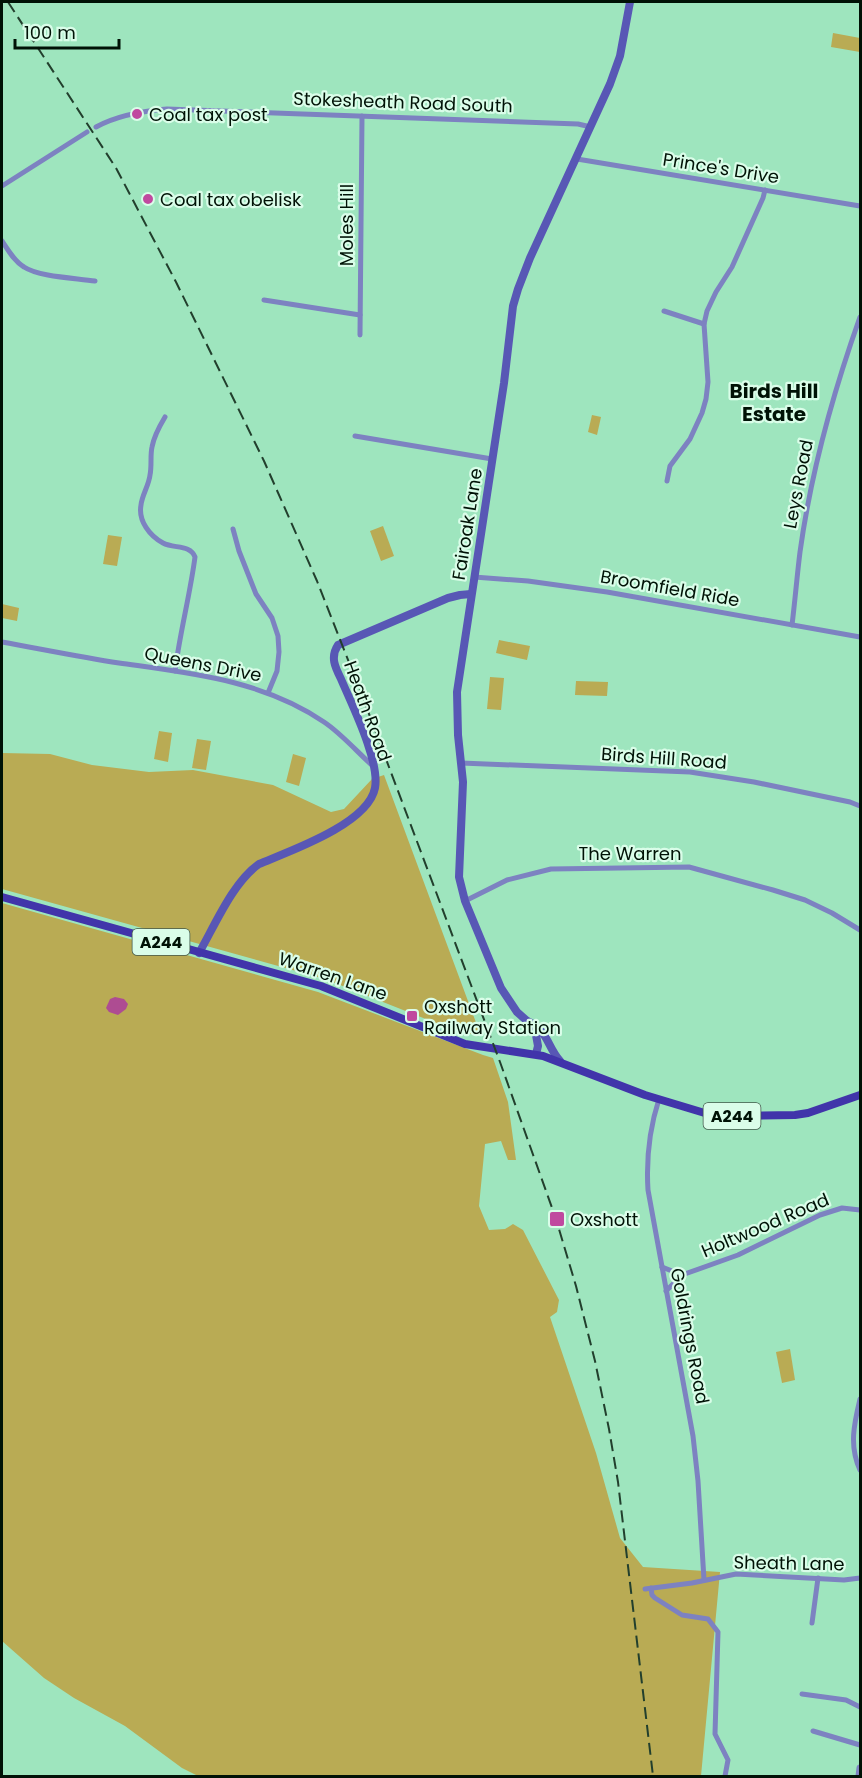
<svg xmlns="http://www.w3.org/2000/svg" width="862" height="1778" font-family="Poppins,sans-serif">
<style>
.green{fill:#b9ab54}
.water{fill:#ae4c92}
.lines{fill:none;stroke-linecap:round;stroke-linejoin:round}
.minor{stroke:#7d82c1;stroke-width:5}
.tertiary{stroke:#7d82c1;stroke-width:7}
.secondary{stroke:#5857b5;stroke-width:8}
.primary{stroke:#4134aa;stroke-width:8}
.rail{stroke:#223f2d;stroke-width:2;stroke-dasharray:12 6;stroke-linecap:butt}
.poi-dot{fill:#c0499f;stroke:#dafde9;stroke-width:2}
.labels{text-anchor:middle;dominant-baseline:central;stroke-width:4.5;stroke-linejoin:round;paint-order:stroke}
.shield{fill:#dafde9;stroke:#41584a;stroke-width:1.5}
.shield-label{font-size:16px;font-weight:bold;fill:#001206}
.street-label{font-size:18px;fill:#001206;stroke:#dafde9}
.poi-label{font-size:18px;fill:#001206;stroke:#dafde9;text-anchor:start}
.neighbourhood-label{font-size:20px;font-weight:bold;fill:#001206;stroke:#dafde9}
</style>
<rect width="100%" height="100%" fill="#9ee5be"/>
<!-- green -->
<g class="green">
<path d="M833 33 860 38V52L831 47Z"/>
<path d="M592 415 601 417 597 435 588 432Z"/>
<path d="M383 526 394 556 381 561 370 531Z"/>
<path d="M108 535 122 537 117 566 103 564Z"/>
<path d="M2 604 19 608 17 621 2 618Z"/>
<path d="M499 640 530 646 527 660 496 653Z"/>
<path d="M490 677 504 678 501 710 487 709Z"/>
<path d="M576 681 608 682 607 696 575 695Z"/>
<path d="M159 731 172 733 168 762 154 759Z"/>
<path d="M197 739 211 741 206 770 192 768Z"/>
<path d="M2 753 50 754 92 765 149 772 193 770 273 785 331 812 344 809 372 779 384 775 481 1036 456 1031 325 979 2 889Z"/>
<path d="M293 754 306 758 299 786 286 782Z"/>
<path d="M2 903 318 992 483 1055 493 1058 508 1102 516 1160H508L501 1141 485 1144 479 1206 489 1230 505 1229 513 1224 523 1230 559 1300 557 1312 550 1317 596 1453 620 1538 643 1567 720 1572 701 1776H198L182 1768 125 1726 74 1698 44 1678 2 1641Z"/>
<path d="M790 1349 795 1380 782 1383 776 1352Z"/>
</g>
<!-- water -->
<path class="water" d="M115 997 124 999 128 1004 126 1009 118 1015 109 1012 106 1008 110 999Z"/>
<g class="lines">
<!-- minor -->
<g class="minor">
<path d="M96 127C118 115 142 111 167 109L578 124 591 127"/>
<path d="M577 159 860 206"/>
<path d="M2 186 87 132"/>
<path d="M2 241C8 250 14 261 24 267 39 277 76 278 95 281"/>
<path d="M264 300 360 315"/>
<path d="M664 311 704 324"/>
<path d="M360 335 362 116"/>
<path d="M165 417C159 427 154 436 152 447 150 456 152 465 150 475 149 485 142 495 141 505 138 521 150 536 163 543 174 549 190 544 195 557 190 595 180 632 175 671"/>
<path d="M355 436 492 459"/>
<path d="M667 481 670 466 690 439 702 413 706 399 708 382 704 324 707 311 716 292 732 267 763 198 765 190"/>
<path d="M233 529 239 551 256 594 272 618 278 636 279 652 277 671 268 693"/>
<path d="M474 577 528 581 607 592 860 637"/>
<path d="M792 625C795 601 797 576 800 552 811 472 833 393 860 317"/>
<path d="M2 642C41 649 80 657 119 663 189 673 263 680 324 722 342 734 358 753 375 768"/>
<path d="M461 763 690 772 754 782 850 802 860 806"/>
<path d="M465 901 507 880 551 869 689 867 773 890 805 900 832 913 860 930"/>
<path d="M659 1099C649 1130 646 1158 648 1190L693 1436 698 1481 704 1580"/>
<path d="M662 1267 682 1275"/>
<path d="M666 1291 682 1275 738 1255 820 1215 842 1208 860 1210"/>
<path d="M860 1399C854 1424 849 1446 860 1470"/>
<path d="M651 1588 652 1595 655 1598 682 1615 708 1619 718 1632 715 1734 728 1760 725 1776"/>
<path d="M645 1589 692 1583 736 1574 844 1580 860 1578"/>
<path d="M812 1623 818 1578"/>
<path d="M802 1694 846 1700 860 1707"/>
<path d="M813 1731 860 1745"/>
</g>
<!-- tertiary -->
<path class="tertiary" d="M859 1776 860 1768"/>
<!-- secondary -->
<g class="secondary">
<path d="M199 953C215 925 233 882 259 864 290 851 368 824 375 788 380 761 352 705 341 679 335 667 330 657 338 645L448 598 460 595 471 594"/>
<path d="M527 1021C549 1031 546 1045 560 1061"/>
<path d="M536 1054 538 1046 536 1035 526 1020 517 1012 501 988 465 901 459 877 463 782 458 735 457 692 504 383 513 306 518 289 530 258 610 84 620 56 630 2"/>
</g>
<!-- primary -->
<path class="primary" d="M2 897 321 986 465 1044 543 1056 645 1095 708 1114 727 1116 795 1115 808 1113 860 1095"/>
<!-- rail -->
<path class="rail" d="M8 2 116 168 176 282 264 461 317 581 363 698 500 1062 556 1219 576 1286 595 1361 609 1429 618 1482 653 1776"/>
</g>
<!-- markers -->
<g class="poi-dot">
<circle cx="137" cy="114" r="6"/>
<circle cx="148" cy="199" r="6"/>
<rect x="406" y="1010" width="12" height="12" rx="3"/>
<rect x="549" y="1211" width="16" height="16" rx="3"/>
</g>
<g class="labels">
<!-- shield labels -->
<g class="shield">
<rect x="132.5" y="929" width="57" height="26" rx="4.5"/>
<rect x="703.5" y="1103" width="57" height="26" rx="4.5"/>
</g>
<g class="shield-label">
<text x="161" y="942">A244</text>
<text x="732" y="1116">A244</text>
</g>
<!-- street labels -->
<g class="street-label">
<text transform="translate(403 102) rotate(2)">Stokesheath Road South</text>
<text transform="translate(721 168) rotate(9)">Prince's Drive</text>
<text transform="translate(346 225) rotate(-90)">Moles Hill</text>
<text transform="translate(798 484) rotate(-79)">Leys Road</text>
<text transform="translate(467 524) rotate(-81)">Fairoak Lane</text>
<text transform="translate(670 588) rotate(10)">Broomfield Ride</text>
<text transform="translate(203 664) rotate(11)">Queens Drive</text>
<text transform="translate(368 711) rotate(70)">Heath Road</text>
<text transform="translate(664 758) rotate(4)">Birds Hill Road</text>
<text x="630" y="853">The Warren</text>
<text transform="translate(333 976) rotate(19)">Warren Lane</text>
<text transform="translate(765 1225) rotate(-23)">Holtwood Road</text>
<text transform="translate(690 1336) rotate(79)">Goldrings Road</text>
<text transform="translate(789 1563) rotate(1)">Sheath Lane</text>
</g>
<!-- poi labels -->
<g class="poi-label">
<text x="149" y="114">Coal tax post</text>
<text x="160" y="199">Coal tax obelisk</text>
<text x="424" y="1006">Oxshott<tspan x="424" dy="21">Railway Station</tspan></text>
<text x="570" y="1219">Oxshott</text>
</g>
<!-- neighbourhood labels -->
<g class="neighbourhood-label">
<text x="774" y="391">Birds Hill<tspan x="774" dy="23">Estate</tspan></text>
</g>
</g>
<!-- border -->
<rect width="862" height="1778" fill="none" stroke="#001206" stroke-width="6"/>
<!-- scale -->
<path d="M15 39v9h104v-9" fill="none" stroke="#001206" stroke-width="3"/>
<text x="24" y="39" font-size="18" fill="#001206" stroke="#dafde9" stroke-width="4.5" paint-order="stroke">100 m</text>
</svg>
